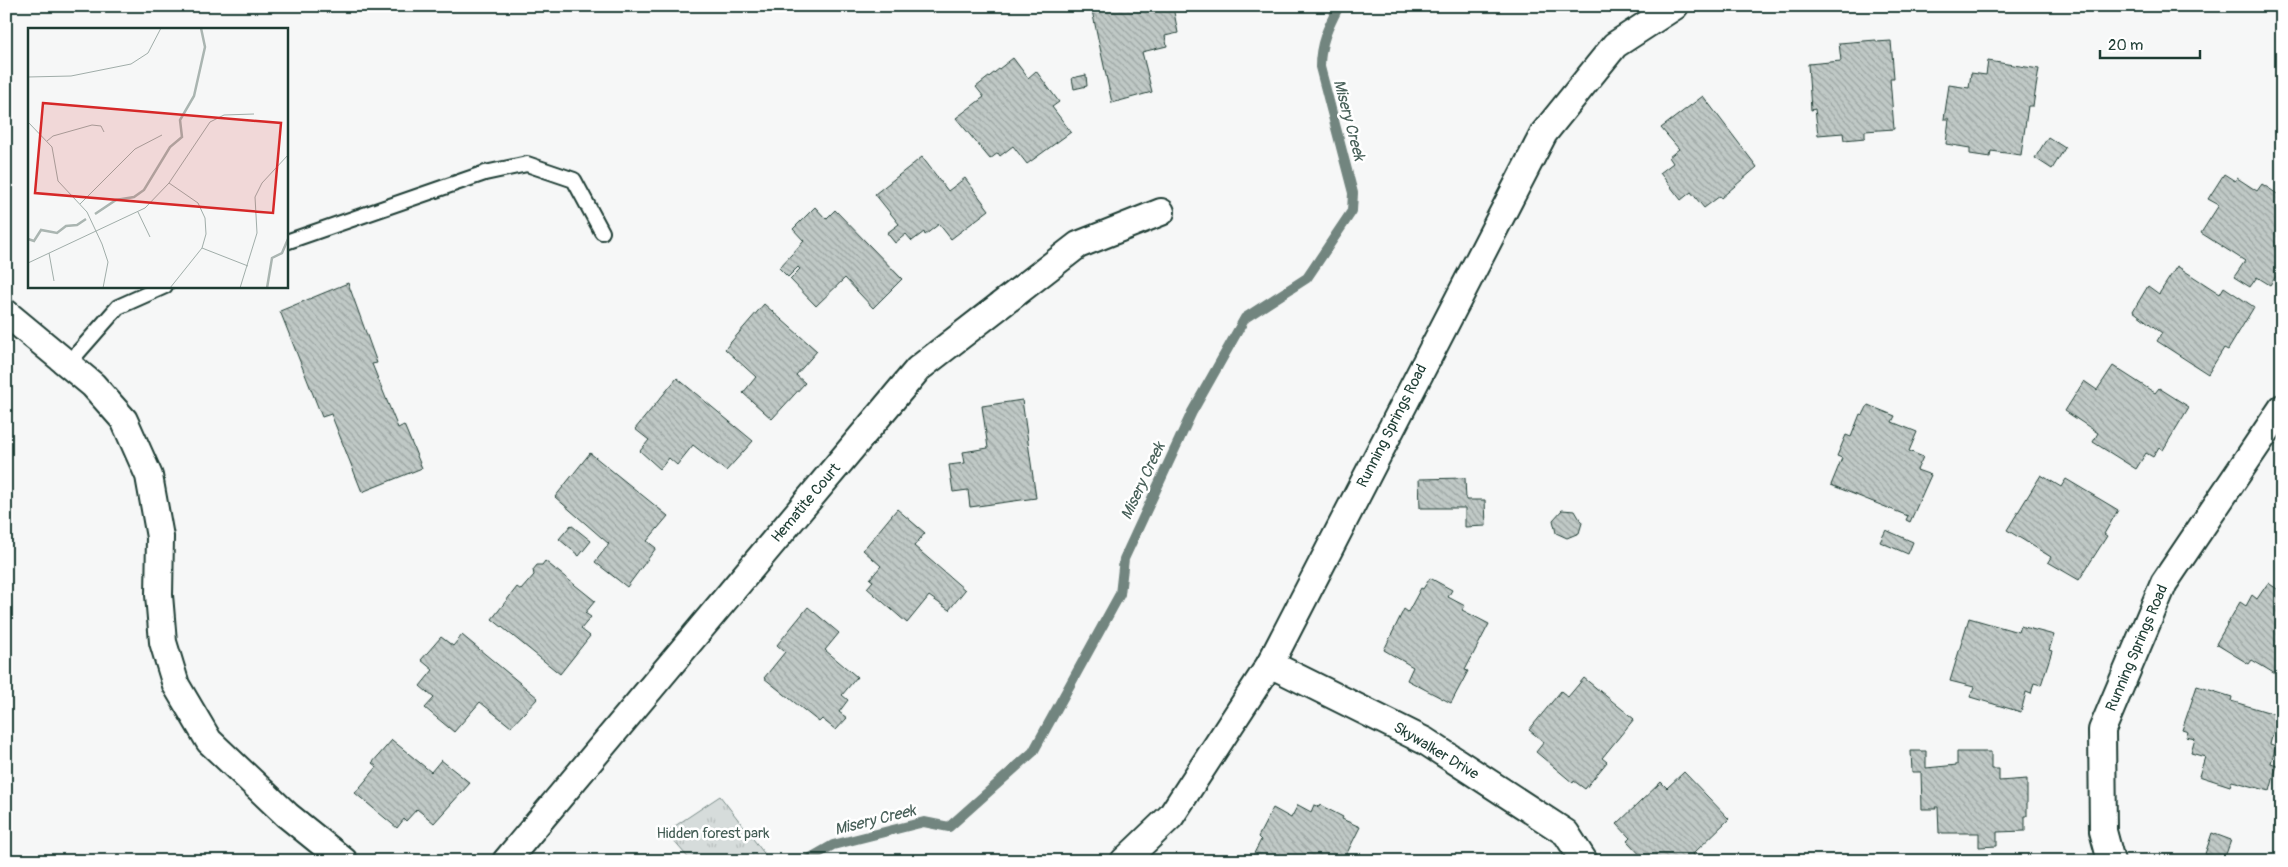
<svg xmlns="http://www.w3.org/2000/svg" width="2288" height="867" font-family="Pangolin,sans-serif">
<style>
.park{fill:url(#park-tufts);stroke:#7a8c88}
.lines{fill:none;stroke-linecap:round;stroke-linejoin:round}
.stream{stroke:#72857f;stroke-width:10}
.building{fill:url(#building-back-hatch);stroke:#1f3d34}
.service-casing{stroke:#1f3d34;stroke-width:18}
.minor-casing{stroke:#1f3d34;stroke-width:30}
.service{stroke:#fff;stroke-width:14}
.minor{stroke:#fff;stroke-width:26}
.labels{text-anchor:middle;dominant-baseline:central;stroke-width:5;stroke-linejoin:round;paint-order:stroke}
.street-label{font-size:15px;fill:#1f3d34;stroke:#fff}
.park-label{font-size:15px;fill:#445d55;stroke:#fff}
.water-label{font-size:16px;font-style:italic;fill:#49615a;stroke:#fff}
.inset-river{fill:none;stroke:#aab5b1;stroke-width:2.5}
.inset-road{fill:none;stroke:#a0ada9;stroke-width:1}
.view{fill:#d62828;fill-opacity:0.15;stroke:#d62828;stroke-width:2.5}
.inset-edge{fill:none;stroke:#1f3d34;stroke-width:2.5}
</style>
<defs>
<pattern id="park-tufts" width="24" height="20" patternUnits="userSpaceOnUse" patternTransform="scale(1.25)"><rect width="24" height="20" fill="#d6dcdb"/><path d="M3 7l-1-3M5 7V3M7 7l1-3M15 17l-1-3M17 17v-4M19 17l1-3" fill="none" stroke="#b7bebd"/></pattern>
<pattern id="building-back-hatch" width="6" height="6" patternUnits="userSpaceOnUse" patternTransform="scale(1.25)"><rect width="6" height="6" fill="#c0c9c6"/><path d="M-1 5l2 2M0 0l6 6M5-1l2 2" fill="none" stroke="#9ba4a2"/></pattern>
</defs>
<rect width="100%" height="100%" fill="#f6f7f7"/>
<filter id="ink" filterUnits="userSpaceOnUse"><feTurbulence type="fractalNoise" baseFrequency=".02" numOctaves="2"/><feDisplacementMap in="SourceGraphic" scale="10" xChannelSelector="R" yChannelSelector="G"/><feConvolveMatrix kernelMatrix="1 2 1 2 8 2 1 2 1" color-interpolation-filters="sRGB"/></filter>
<g filter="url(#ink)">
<!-- park -->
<path class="park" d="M720 796 770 861H691L666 832Z"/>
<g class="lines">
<!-- stream -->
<path class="stream" d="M805 861 833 845 924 822 949 827 1033 752 1120 594 1124 559 1192 412 1245 318 1307 278 1352 211 1353 193 1320 67C1320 43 1328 27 1339 6"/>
</g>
<!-- building -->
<g class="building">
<path d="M1091 6 1173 7 1178 33 1165 36 1167 46 1142 52 1152 92 1112 103Z"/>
<path d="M1876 40V42L1891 41 1894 78H1890L1894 129 1865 131V138L1844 140 1843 133 1818 135 1815 109 1811 110 1808 64 1841 61 1839 43Z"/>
<path d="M1013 58 1028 78 1036 71 1059 102 1052 107 1071 132 1027 164 1013 146 1000 156 998 153 990 159 956 118 984 97 976 87Z"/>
<path d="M1988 61 2039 69 2033 106H2028L2021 155 1991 151 1990 157 1970 154V148L1946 144 1949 119H1944L1949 85 1969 88 1971 73 1986 75Z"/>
<path d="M1086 75 1087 86 1074 89 1072 78Z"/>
<path d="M1703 96 1757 167 1721 198 1720 196 1704 208 1691 192 1681 200 1660 173 1673 163 1669 157 1679 149 1661 128Z"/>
<path d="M2048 137 2065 148 2052 169 2035 158Z"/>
<path d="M922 157 948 191 965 178 989 210 951 239 939 224 925 235 924 232 912 241 906 234 895 243 887 233 899 224 875 194Z"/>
<path d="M2224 174 2235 181 2237 178 2257 191 2262 184 2282 197V272H2279L2270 285 2257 277 2250 287 2234 277 2245 261 2201 233 2219 205 2208 199Z"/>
<path d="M815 207 826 219 835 210 902 279 873 308 845 278 816 306 790 279 800 269 798 267 788 277 779 268 804 241 793 229Z"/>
<path d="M2177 266 2220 294 2224 287 2254 307 2228 350 2224 348 2208 374 2157 341 2162 333 2133 311 2148 286 2159 294Z"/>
<path d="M348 283 377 363 372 364 398 428 404 425 422 468 362 492 331 414 322 417 280 311Z"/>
<path d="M764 304 817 351 796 375 805 383 772 419 743 393 756 377 725 349Z"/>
<path d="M2113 366 2155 393 2159 388 2189 407 2163 450 2159 447 2153 457 2146 453 2136 469 2093 442 2098 433 2065 411 2084 381 2097 390Z"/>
<path d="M677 378 753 441 726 471 693 445 677 465 669 458 660 469 640 451 649 440 635 429Z"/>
<path d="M1022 400 1036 498 970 507 968 490 953 492 949 465 965 463 963 452 988 448 982 406Z"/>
<path d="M1868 405 1895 416 1892 422 1917 432 1909 451 1923 457 1917 470 1931 475 1910 522 1906 520 1908 516 1831 485 1842 458 1837 456 1846 435 1851 437 1860 414 1863 415Z"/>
<path d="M590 453 668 516 647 541 656 548 627 587 595 562 609 544 555 497Z"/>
<path d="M2041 475 2061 487 2066 479 2118 510 2104 534 2107 536 2079 580 2048 562 2051 557 2007 530Z"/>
<path d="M1465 478 1466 500H1485L1486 526 1465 527V508H1420L1419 479Z"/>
<path d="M897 509 925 533 914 546 965 590 949 610 929 596 907 623 867 588 873 581 870 579 881 566 863 550Z"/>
<path d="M1562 510 1575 511 1582 523 1579 533 1567 538 1556 533 1553 520Z"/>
<path d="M571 525 591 541 579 556 559 539Z"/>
<path d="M1886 530 1913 542 1908 554 1880 542Z"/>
<path d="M545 561 595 601 585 613 591 617 581 629 590 636 560 674 492 619 517 587 521 590 534 575 533 570 537 565H542Z"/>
<path d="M1430 578 1452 590 1448 597 1465 606 1462 610 1489 624 1465 670 1468 671 1451 703 1407 680 1413 667 1384 650 1404 609 1408 612 1421 588 1423 589Z"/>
<path d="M2268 583 2282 592V678L2252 660 2249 664 2216 644 2240 602 2246 606 2252 595 2257 599Z"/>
<path d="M808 607 839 633 825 650 857 677 842 695 848 700 839 712 847 718 836 730 822 719 819 722 764 678 785 652 777 645Z"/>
<path d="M1969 618 2018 632 2020 626 2054 635 2049 650 2052 651 2041 685 2034 683 2031 694 2026 692 2021 712 1970 697 1974 687 1950 681Z"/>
<path d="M462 635 538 698 511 727 480 702 454 732 425 708 434 698 420 686 433 670 421 660 441 637 453 646Z"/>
<path d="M1584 678 1634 719 1602 758 1607 762 1585 789 1574 781 1573 783 1536 752 1544 742 1529 730 1561 691 1568 697Z"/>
<path d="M2197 686 2232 697 2231 701 2278 715 2270 744 2276 746 2271 763 2277 765 2270 791 2232 781 2230 786 2199 776 2205 757 2191 753 2195 739 2186 737 2188 732 2182 730Z"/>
<path d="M392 740 431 772 441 760 470 783 434 823 417 809 406 821 404 819 397 828 355 793 377 767 372 763Z"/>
<path d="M1911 751H1926V768L1957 765V752H1991V769H1999V781L2027 779V816H2025V831L1997 832V846L1979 847V833H1939L1938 807H1935L1936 809H1922L1921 772H1912Z"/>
<path d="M1684 772 1729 819 1693 854 1697 859 1695 861H1646L1627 841 1630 838 1617 824 1661 782 1667 788Z"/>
<path d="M1298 805 1311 812 1314 805 1319 807 1320 805 1343 817 1342 819 1360 827 1343 861 1339 858 1337 861H1250L1261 840 1258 837 1273 808 1291 818Z"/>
<path d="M2212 833 2231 840 2224 860 2205 854Z"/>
</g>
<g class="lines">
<defs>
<g id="service">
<path d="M286 242 485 173 527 164 574 180 602 232"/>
<path d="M68 364 118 307 165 286"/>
</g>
<g id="minor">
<path d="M6 313 93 385 124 420 149 476 160 537 159 595 163 642 176 685 209 741 287 815 344 861"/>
<path d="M1270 664 1425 741 1566 833 1584 861"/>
<path d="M506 861 918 369 1078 245 1161 212"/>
<path d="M1124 861 1171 816 1270 664 1544 133 1615 45 1675 6"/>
<path d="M2111 861 2103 831 2102 730 2164 583 2282 408"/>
</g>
</defs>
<!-- service casing -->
<use href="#service" class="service-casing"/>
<!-- minor casing -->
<use href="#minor" class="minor-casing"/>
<!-- service -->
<use href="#service" class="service"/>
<!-- minor -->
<use href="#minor" class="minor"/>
</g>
</g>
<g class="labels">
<!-- street labels -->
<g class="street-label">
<text transform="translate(1392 426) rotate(-63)">Running Springs Road</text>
<text transform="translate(806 503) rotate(-50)">Hematite Court</text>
<text transform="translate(2137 648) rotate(-67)">Running Springs Road</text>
<text transform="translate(1436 751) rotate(31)">Skywalker Drive</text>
</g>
<!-- park labels -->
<g class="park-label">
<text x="713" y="833">Hidden forest park</text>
</g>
<!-- water labels -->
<g class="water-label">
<text transform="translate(1349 120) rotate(75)">Misery Creek</text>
<text transform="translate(1143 481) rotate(-65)">Misery Creek</text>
<text transform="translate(875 820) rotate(-14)">Misery Creek</text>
</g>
</g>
<!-- overview -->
<g transform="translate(28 28)">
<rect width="260" height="260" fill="#f6f7f7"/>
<path class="inset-river" d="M67 186 88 172 106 169 116 162 142 119 154 109 152 92 166 68 177 19 173 0M0 211 6 213 13 202 29 205 38 198 49 197 58 191M239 260 244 230 254 225 260 211"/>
<path class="inset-road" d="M0 49 43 48 103 36 120 25 133 0M0 94 24 119 30 153 59 184 74 216 80 234 75 260M19 113 25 108 64 97 73 98 76 104M141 155 170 175 177 190 178 206 174 220 142 260M52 176 107 121 134 107M110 184 122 209M174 220 220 238M21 225 26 253M0 235 117 180 141 155 182 94 196 87 226 86M212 260 229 205 227 169 234 155 260 127"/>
<path class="view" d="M15 75 253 95 245 185 7 165Z"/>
<rect width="260" height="260" class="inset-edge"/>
</g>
<!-- margin -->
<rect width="2288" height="867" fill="none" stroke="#fff" stroke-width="25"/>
<rect x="12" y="12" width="2263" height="842" fill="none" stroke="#1f3d34" stroke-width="2" filter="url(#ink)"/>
<!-- scale -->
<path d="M2100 50v8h100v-8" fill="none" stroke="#1f3d34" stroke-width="2.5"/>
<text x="2108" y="50" font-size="15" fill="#1f3d34" stroke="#ffffff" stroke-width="4" paint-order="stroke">20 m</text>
</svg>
